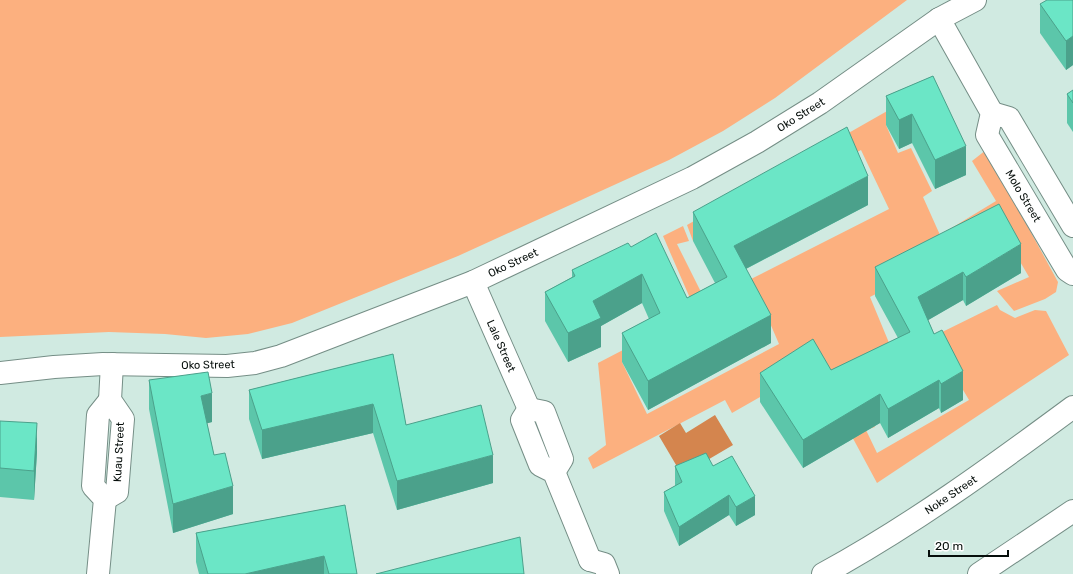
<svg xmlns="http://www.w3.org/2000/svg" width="1073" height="574" font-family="Rubik,sans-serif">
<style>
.green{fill:#fcb07f}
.water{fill:#d4854e}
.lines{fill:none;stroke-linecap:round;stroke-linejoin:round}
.minor-casing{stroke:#758e86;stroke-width:24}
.major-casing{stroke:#758e86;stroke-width:24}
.minor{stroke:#fff;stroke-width:22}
.major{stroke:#fff;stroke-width:22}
.wall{fill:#5cc6aa}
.shaded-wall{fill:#4ba18b}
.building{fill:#6be6c6;stroke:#4ba18b}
.labels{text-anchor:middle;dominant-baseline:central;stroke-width:4;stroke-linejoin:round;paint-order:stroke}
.street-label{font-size:11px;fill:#060e0b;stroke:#fff}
</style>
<rect width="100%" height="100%" fill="#d0eae1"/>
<!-- green -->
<g class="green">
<path d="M0 0H907L775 98 723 131 669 160 458 256 292 323 248 334 206 338 165 334 109 332 0 337Z"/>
<path d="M896 106 886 125 898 153 911 148 932 191 923 197 940 235 996 201 972 161 986 150 1058 282 1056 292 1045 299 1014 311 997 291 1029 277 1001 229 870 297 897 362 855 384 875 427 866 430 877 453 969 400 953 373 926 340 997 305 1000 310 1015 318 1035 310 1046 311 1069 355 877 483 814 366 732 413 725 400 593 469 588 458 606 445 598 363 696 312 663 236 683 226 689 241 677 244 712 314 622 362 647 414 779 344 751 279 889 209 861 150 693 241 687 225Z"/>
</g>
<!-- water -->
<path class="water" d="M715 415 733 445 682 475 659 436 680 423 686 433Z"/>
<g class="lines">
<defs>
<g id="minor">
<path d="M939 19 992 113 987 135 1067 270 1073 274"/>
<path d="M992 113 1009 118 1073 226"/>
<path d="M473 282 529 409"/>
<path d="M0 373 54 367 103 364 227 366 255 363 281 356 473 282 692 178 757 142 820 103 939 19 975 0"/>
<path d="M529 409 522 420 540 465 554 472 590 560"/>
<path d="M529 409 544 412 562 459 554 472"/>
<path d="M105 499 117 492 123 419 110 400 112 364"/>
<path d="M590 560 604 564 608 574"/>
<path d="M98 574 105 499 93 486 98 415 110 400"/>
<path d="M823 574C911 526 992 467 1073 407"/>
</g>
<path id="major" d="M979 574 1073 511"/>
</defs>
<!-- minor casing -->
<use href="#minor" class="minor-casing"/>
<!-- major casing -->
<use href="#major" class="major-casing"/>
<!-- minor -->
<use href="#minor" class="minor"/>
<!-- major -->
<use href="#major" class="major"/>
</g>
<!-- wall -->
<g class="wall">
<path d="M1073 0V65L1066 70 1040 33V4Z"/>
<path d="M933 76 966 175 935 189 912 143 899 149 886 125V96Z"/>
<path d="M1073 90V132L1067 123V94Z"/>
<path d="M868 205 746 269 771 343 648 410 622 362V333L649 319 642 303 601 326V347L568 362 545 321V292L572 277V270L631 247 687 298 715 283 693 241V212Z"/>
<path d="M875 267 1021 273 966 306 963 300 928 320 963 400 941 413 939 408 888 438 880 423 803 468 760 402V373L831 370 898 338 875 296Z"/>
<path d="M393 354 406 425 493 483 397 510 373 433 262 459 249 419V390Z"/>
<path d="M149 380 212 422 207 423 214 455 233 514 173 533 149 409Z"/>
<path d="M0 421 37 452 34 500 0 497Z"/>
<path d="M675 466H713L755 515 736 526 729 515 679 546 664 511V492L675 486Z"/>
<path d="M345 505 357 574H199L196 562V533Z"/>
</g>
<!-- shaded-wall -->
<g class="shaded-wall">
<path d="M1073 36V65L1066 70V41Z"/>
<path d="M912 114V143L899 149V120Z"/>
<path d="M966 146V175L935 189V160Z"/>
<path d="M868 176V205L734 275V246Z"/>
<path d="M1021 244V273L966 306V277Z"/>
<path d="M963 272V300L918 326V297Z"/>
<path d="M642 274V303L601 326V347L568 362V333L593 301Z"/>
<path d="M771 315V343L648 410V381Z"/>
<path d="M963 371V400L941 413V384Z"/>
<path d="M939 380V408L888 438V409Z"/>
<path d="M212 393V422L201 425V396Z"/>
<path d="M880 394V423L803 468V440Z"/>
<path d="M373 404V433L262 459V430Z"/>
<path d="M37 423V452L34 500V471Z"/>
<path d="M493 455V483L397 510V481Z"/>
<path d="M233 486V514L173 533V504Z"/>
<path d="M729 495V515L679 546V527Z"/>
<path d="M755 496V515L736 526V507Z"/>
<path d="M324 556V574H245Z"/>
</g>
<!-- building -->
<g class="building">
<path d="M1047 0H1073V36L1066 41 1040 4Z"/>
<path d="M933 76 966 146 935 160 912 114 899 120 886 96Z"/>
<path d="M1073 90V103L1067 94Z"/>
<path d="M847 127 868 176 734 246 771 315 648 381 622 333 660 313 642 274 593 301 601 318 568 333 545 292 575 276 572 270 628 243 631 247 656 233 687 298 727 277 693 212Z"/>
<path d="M999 204 1021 244 966 277 963 272 918 297 934 334 942 330 963 371 941 384 939 380 888 409 880 394 803 440 760 373 813 339 831 370 910 332 875 267Z"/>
<path d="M393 354 406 425 481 405 493 455 397 481 373 404 262 430 249 390Z"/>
<path d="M208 372 212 393 201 396 214 455 225 453 233 486 173 504 149 380Z"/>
<path d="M0 421 37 423 34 471 0 468Z"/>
<path d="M706 453 713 466 732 456 755 496 736 507 729 495 679 527 664 492 682 482 675 466Z"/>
<path d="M345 505 357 574H329L324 556 245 574H208L196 533Z"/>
<path d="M520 537 524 574H376Z"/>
</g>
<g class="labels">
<!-- street labels -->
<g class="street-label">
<text transform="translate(801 115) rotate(-32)">Oko Street</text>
<text transform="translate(1023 196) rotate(59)">Molo Street</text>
<text transform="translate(513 263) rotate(-25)">Oko Street</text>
<text transform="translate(501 346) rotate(66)">Lale Street</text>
<text transform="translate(208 365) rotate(-1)">Oko Street</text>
<text transform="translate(119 452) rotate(-87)">Kuau Street</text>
<text transform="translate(951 495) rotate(-34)">Noke Street</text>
</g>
</g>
<!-- scale -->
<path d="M929 550v6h79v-6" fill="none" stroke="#060e0b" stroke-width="2"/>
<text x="935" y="550" font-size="12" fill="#060e0b" stroke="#ffffff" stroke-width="3" paint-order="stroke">20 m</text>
</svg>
